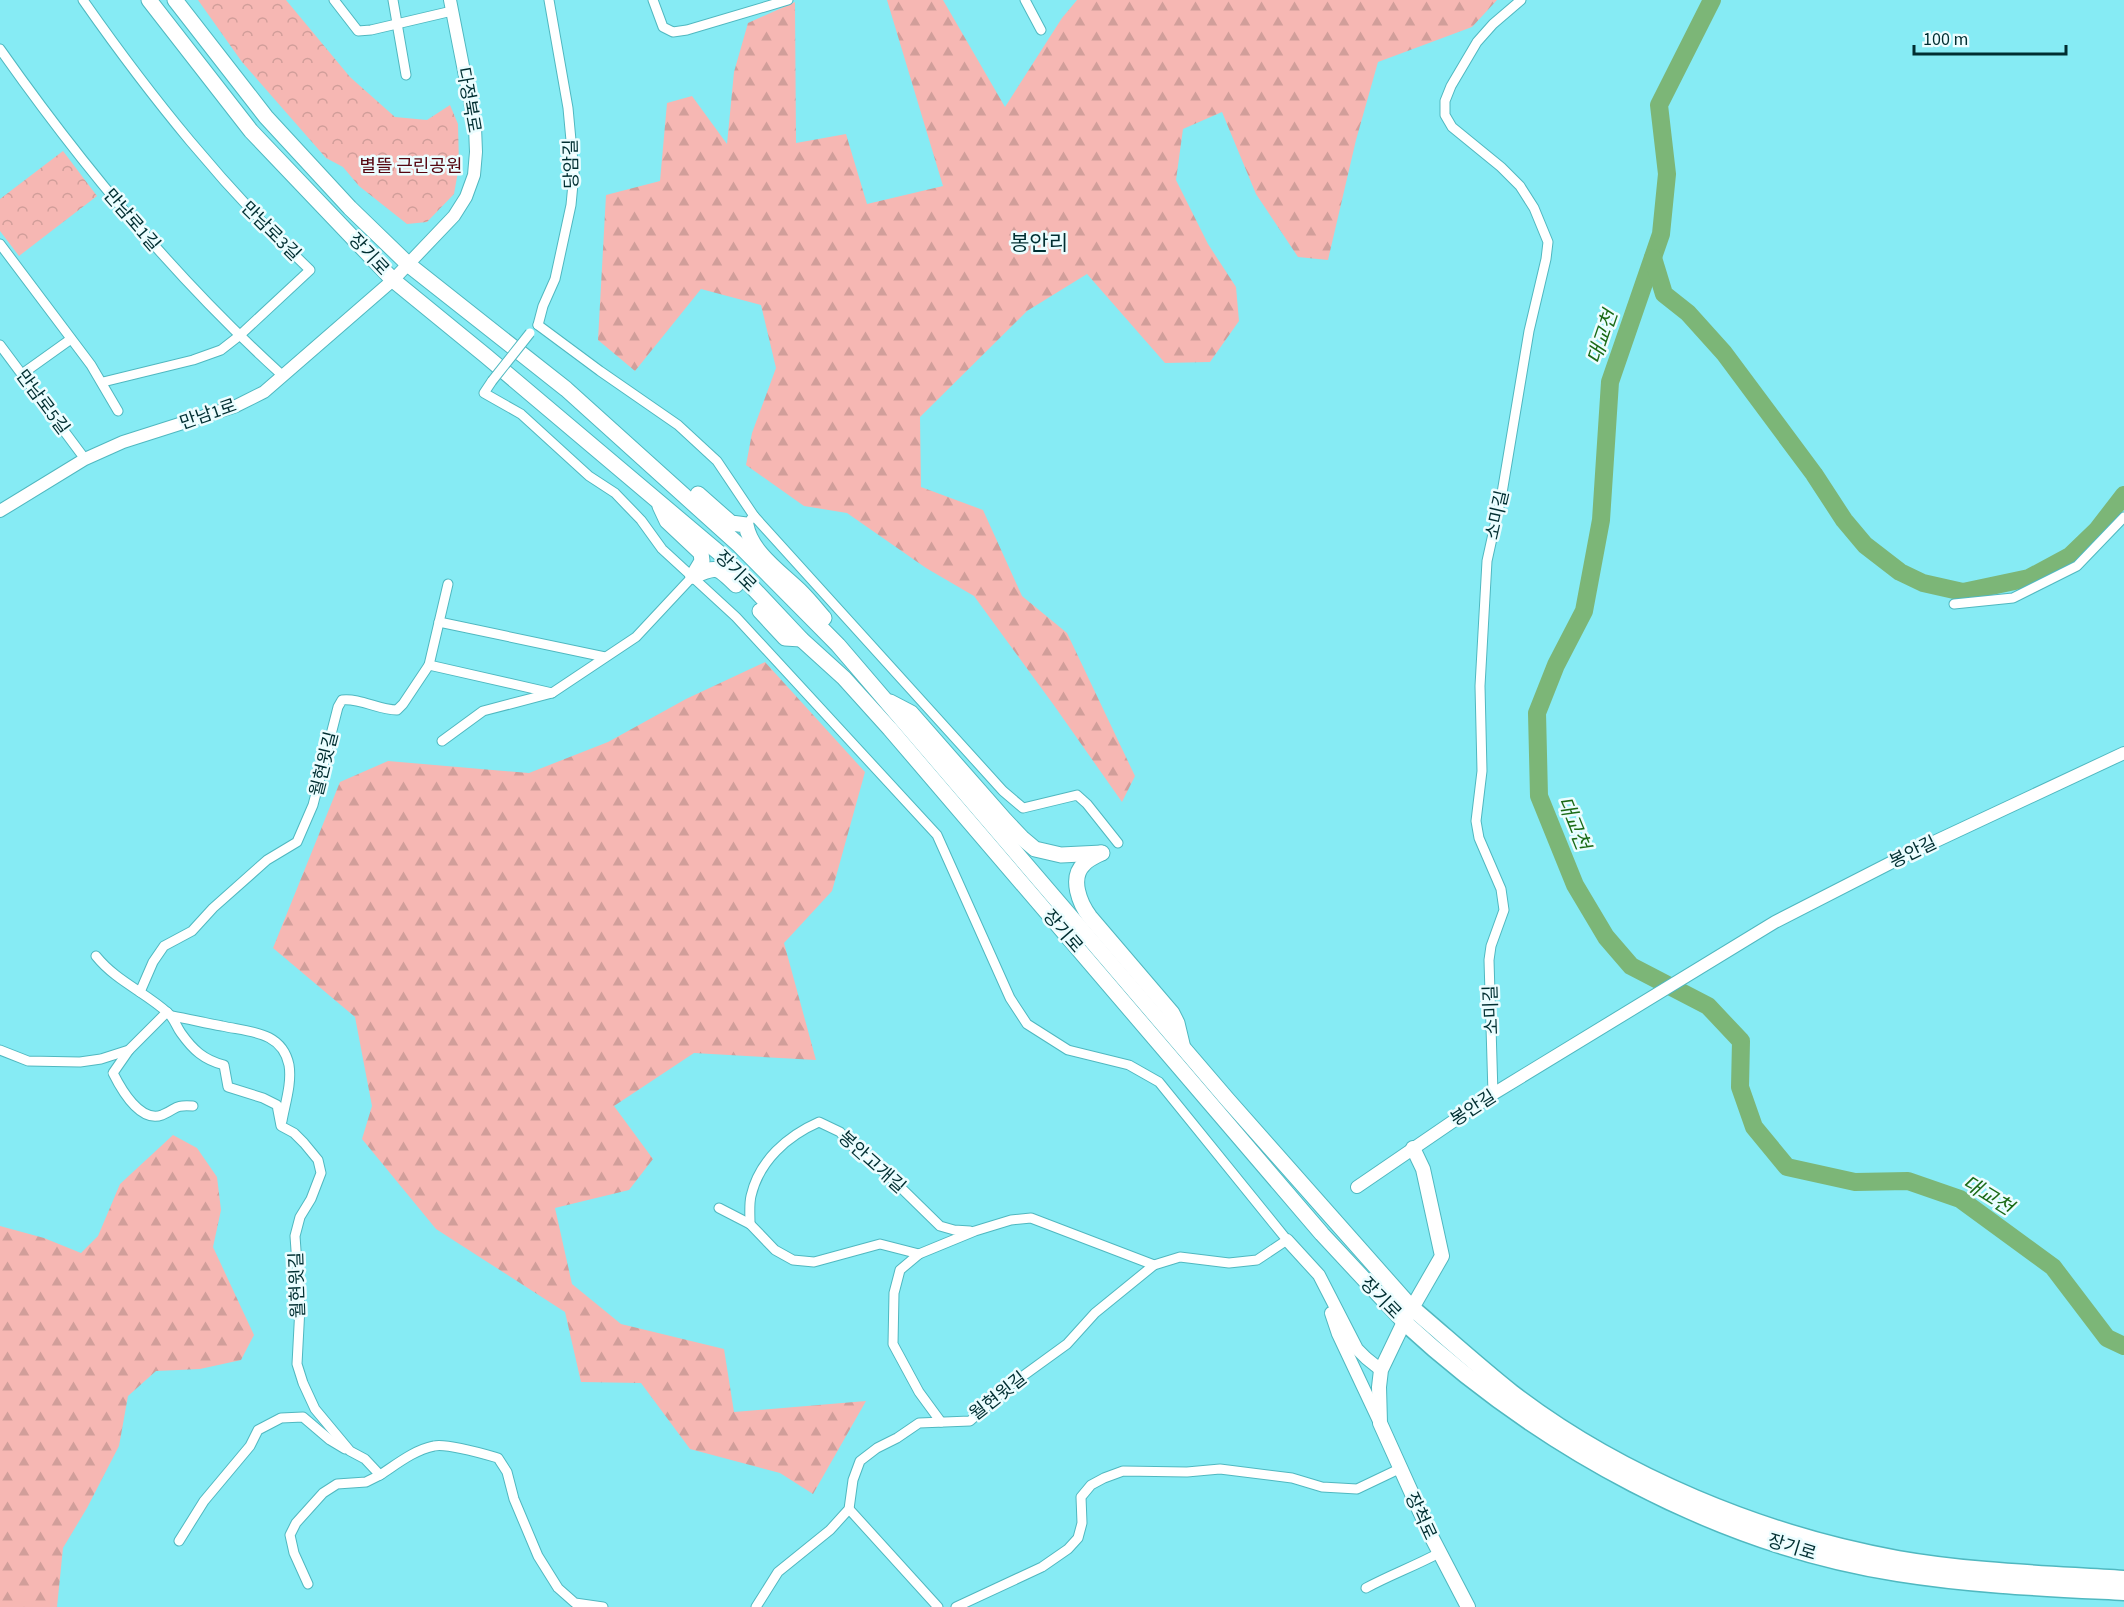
<svg xmlns="http://www.w3.org/2000/svg" width="2124" height="1607" viewBox="0 0 2124 1607" font-family="'Source Sans 3','Noto Sans KR',sans-serif">
  <defs>
    <pattern id="forest-firs" width="22" height="20" patternUnits="userSpaceOnUse" patternTransform="scale(1.5)"><rect width="22" height="20" fill="#f6b7b3"/><path d="M5 1l3.5 6h-7zM16 11l3.5 6h-7z" fill="#d19e9a"/></pattern>
    <pattern id="park-crowns" width="20" height="18" patternUnits="userSpaceOnUse" patternTransform="scale(1.5)"><rect width="20" height="18" fill="#f6b7b3"/><path d="M2 6a3 3 0 1 1 6 0M12 15a3 3 0 1 1 6 0" fill="none" stroke="#d19e9a"/></pattern>
  </defs>
  <rect width="100%" height="100%" fill="#86ebf4"/>
  <g fill="url(#forest-firs)">
    <polygon points="887,0 943,0 1005,107 1062,18 1077,0 1497,0 1472,27 1378,62 1356,140 1328,260 1298,257 1256,194 1222,112 1183,129 1176,180 1208,244 1236,287 1239,321 1210,362 1165,363 1087,274 1027,311 920,417 921,487 983,510 1022,596 1067,633 1135,776 1122,802 1053,704 974,596 926,568 847,513 804,506 746,465 752,433 776,368 761,305 701,289 635,371 598,340 606,195 660,181 667,103 692,96 727,144 734,72 748,23 795,2 796,143 846,134 867,204 943,186"/>
    <polygon points="765,662 865,772 832,891 784,943 816,1060 694,1053 614,1106 653,1159 629,1190 555,1208 572,1284 621,1324 724,1349 734,1412 866,1401 813,1494 780,1473 690,1449 641,1383 581,1382 565,1312 436,1229 362,1139 372,1106 355,1017 273,948 340,782 388,761 529,773 608,742 686,699"/>
    <polygon points="173,1135 197,1148 217,1177 221,1210 213,1247 254,1335 241,1360 200,1369 156,1371 128,1396 119,1446 87,1508 63,1548 57,1607 0,1607 0,1226 44,1238 81,1253 98,1236 120,1184"/>
  </g>
  <g fill="url(#park-crowns)">
    <polygon points="198,0 286,0 350,77 395,117 427,120 450,105 458,124 459,166 454,194 427,222 407,224 359,186 343,167 326,158 242,62"/>
    <polygon points="63,151 97,196 19,256 0,231 0,199"/>
  </g>
  <g fill="none" stroke-linecap="round" stroke-linejoin="round">
    <g stroke="#7cb677" stroke-width="18">
      <polyline points="1712,0 1659,105 1667,174 1661,234 1610,382 1601,520 1584,611 1556,665 1537,713 1539,796 1575,885 1606,937 1631,966 1708,1006 1741,1041 1740,1087 1754,1127 1787,1167 1855,1182 1908,1181 1960,1199 2053,1267 2107,1338 2124,1346"/>
      <polyline points="1653,258 1664,294 1688,313 1724,353 1814,474 1844,520 1865,545 1900,572 1923,583 1963,592 2029,578 2070,556 2097,530 2124,495"/>
    </g>
    <g stroke="#50b8c0" stroke-width="11">
      <g id="minor">
        <path d="M83,0C153,100 223,186 310,270L239,336L221,350L193,360L103,382"/>
        <polyline points="334,0 358,31 371,30 452,11"/>
        <polyline points="393,0 406,75"/>
        <polyline points="653,0 663,27 673,32 687,30 788,0"/>
        <polyline points="1025,0 1041,30"/>
        <path d="M0,49C83,167 175,278 282,375"/>
        <polyline points="0,244 91,365 118,411"/>
        <polyline points="538,325 543,306 555,279 571,205 574,173 568,108 549,0"/>
        <polyline points="538,325 600,371 678,425 717,461 754,516 751,519"/>
        <polyline points="0,345 85,459"/>
        <polyline points="22,374 71,339"/>
        <polyline points="492,381 484,393 521,414 589,476 615,493 641,520 662,549 736,617 937,835 1010,998 1027,1024 1068,1050 1129,1065 1159,1082 1287,1240 1257,1260 1229,1263 1180,1257 1154,1265 1095,1313 1067,1344 1009,1386 970,1421 919,1423 897,1438 877,1448 860,1461 853,1480 849,1509 830,1530 778,1572 756,1607"/>
        <polyline points="754,516 1003,791 1023,808 1077,795 1087,804 1118,843"/>
        <polyline points="1954,604 2013,598 2077,566 2124,517"/>
        <polyline points="439,622 605,657"/>
        <polyline points="429,665 448,584"/>
        <polyline points="442,741 483,711 552,693 636,637 693,576"/>
        <path d="M96,956C116,981 145,992 168,1013C174,1018 176,1026 181,1033C193,1050 204,1060 224,1065L228,1087L263,1098L277,1105L281,1126L294,1133L304,1143L318,1160L321,1173L311,1199L300,1217L295,1236L300,1307L297,1364L303,1383L315,1409L350,1451L365,1459L380,1475C397,1464 414,1450 434,1446C447,1443 484,1454 498,1458L507,1472L514,1499L538,1556L558,1588L575,1603L603,1607"/>
        <path d="M140,992L153,962L164,946L192,931L213,908L267,860L297,842L313,805L338,707L342,700C361,698 378,710 397,710L403,704L429,665L552,693"/>
        <path d="M172,1016C189,1019 205,1023 222,1026C249,1032 282,1031 289,1065C292,1083 285,1104 282,1121"/>
        <polyline points="0,1050 28,1061 80,1062 101,1059 129,1050 167,1012"/>
        <path d="M129,1050L113,1073C121,1089 140,1123 162,1115C179,1108 172,1105 193,1106"/>
        <polyline points="1493,1094 1489,960 1491,946 1504,910 1501,889 1479,838 1476,821 1482,771 1480,686 1487,561 1502,493 1529,331 1546,259 1548,242 1534,208 1520,186 1501,167 1452,127 1445,115 1445,101 1451,86 1477,42 1493,24 1521,0"/>
        <polyline points="719,1208 750,1224 775,1250 793,1260 814,1262 880,1244 919,1254 975,1231 1011,1220 1031,1218 1154,1265"/>
        <path d="M750,1224C750,1215 749,1204 751,1196C759,1161 787,1136 819,1122L840,1132L851,1145L891,1178L940,1226L954,1230L970,1231"/>
        <polyline points="919,1254 900,1270 894,1293 893,1344 919,1392 941,1422"/>
        <polyline points="849,1509 938,1607"/>
        <polyline points="179,1541 204,1501 250,1446 258,1430 281,1418 303,1417 330,1440 345,1449"/>
        <polyline points="308,1584 294,1553 290,1535 296,1523 323,1493 337,1484 366,1482 380,1475"/>
        <path d="M1366,1588C1390,1575 1415,1566 1439,1553"/>
        <polyline points="956,1607 1042,1567 1068,1549 1078,1538 1082,1523 1081,1497 1091,1485 1104,1478 1123,1471 1187,1472 1220,1469 1292,1478 1322,1487 1357,1489 1399,1469"/>
      </g>
    </g>
    <g stroke="#50b8c0" stroke-width="14">
      <g id="tertiary">
        <polyline points="0,511 85,459 123,442 236,406 264,392 393,280 454,216 466,197 474,175 476,152 475,127 450,0"/>
        <polyline points="1357,1187 1493,1094 1775,922 1904,856 2124,753"/>
        <polyline points="1287,1240 1319,1275 1357,1349 1366,1358 1381,1370"/>
        <polyline points="1331,1313 1338,1334 1379,1421"/>
      </g>
    </g>
    <g stroke="#50b8c0" stroke-width="16">
      <polyline id="secondary" points="1413,1148 1423,1169 1442,1256 1404,1322 1381,1370 1379,1387 1380,1423 1431,1536 1468,1607"/>
    </g>
    <g stroke="#50b8c0" stroke-width="17">
      <g id="primary">
        <polyline points="149,0 251,131 393,280 486,356 724,557 801,639 844,678 890,729 1322,1234 1404,1322"/>
        <polyline points="175,0 266,117 350,208 409,265 566,389 739,545 838,645 1227,1099 1412,1308"/>
        <path d="M698,494L731,523L746,525C751,553 783,574 802,593C810,601 817,610 824,618"/>
        <polyline points="660,506 667,521 701,553 702,561 693,576"/>
        <path d="M693,576C717,566 717,566 736,585"/>
        <polyline points="760,611 785,638 801,639"/>
        <polyline points="890,702 911,713 1005,820 1022,838 1035,849 1061,855 1102,853"/>
        <path d="M1101,853C1096,856 1088,859 1084,864C1069,878 1080,904 1090,917L1172,1013L1177,1023L1182,1044"/>
      </g>
    </g>
    <g stroke="#50b8c0" stroke-width="19">
      <g id="trunk">
        <path d="M1412,1308C1445,1336 1478,1366 1512,1393C1620,1476 1764,1535 1898,1559C1972,1572 2049,1574 2124,1579"/>
        <path d="M1404,1322C1538,1446 1716,1545 1898,1573C1973,1585 2048,1588 2124,1592"/>
      </g>
    </g>
    <use href="#minor" stroke="#fff" stroke-width="9"/>
    <use href="#tertiary" stroke="#fff" stroke-width="12"/>
    <use href="#secondary" stroke="#fff" stroke-width="14"/>
    <use href="#primary" stroke="#fff" stroke-width="15"/>
    <use href="#trunk" stroke="#fff" stroke-width="16"/>
    <g stroke="#50b8c0" stroke-width="11" stroke-linecap="butt">
      <polyline id="minor-bridge" points="492,381 530,333"/>
    </g>
    <use href="#minor-bridge" stroke="#fff" stroke-width="9"/>
  </g>
  <g text-anchor="middle" stroke-width="5" stroke-linejoin="round" paint-order="stroke">
    <g font-size="18" fill="#002e31" stroke="#ebfdff">
      <text transform="translate(469 100) rotate(80)" y="6">다정북로</text>
      <text transform="translate(571 164) rotate(-91)" y="6">당암길</text>
      <text transform="translate(132 220) rotate(49)" y="6">만남로1길</text>
      <text transform="translate(271 231) rotate(45)" y="6">만남로3길</text>
      <text transform="translate(369 254) rotate(47)" y="6">장기로</text>
      <text transform="translate(43 402) rotate(53)" y="6">만남로5길</text>
      <text transform="translate(208 414) rotate(-19)" y="6">만남1로</text>
      <text transform="translate(1497 515) rotate(-77)" y="6">소미길</text>
      <text transform="translate(736 571) rotate(45)" y="6">장기로</text>
      <text transform="translate(324 764) rotate(-76)" y="6">월현윗길</text>
      <text transform="translate(1913 852) rotate(-26)" y="6">봉안길</text>
      <text transform="translate(1063 931) rotate(49)" y="6">장기로</text>
      <text transform="translate(1491 1010) rotate(-92)" y="6">소미길</text>
      <text transform="translate(1473 1108) rotate(-33)" y="6">봉안길</text>
      <text transform="translate(872 1162) rotate(42)" y="6">봉안고개길</text>
      <text transform="translate(297 1285) rotate(-92)" y="6">월현윗길</text>
      <text transform="translate(1381 1298) rotate(46)" y="6">장기로</text>
      <text transform="translate(998 1396) rotate(-38)" y="6">월현윗길</text>
      <text transform="translate(1421 1516) rotate(65)" y="6">장척로</text>
      <text transform="translate(1792 1547) rotate(17)" y="6">장기로</text>
    </g>
    <g font-size="18" fill="#56050f" stroke="#ebfdff">
      <text x="411" y="172">별뜰 근린공원</text>
    </g>
    <g font-size="20" font-style="italic" fill="#1a6a16" stroke="#ebfdff">
      <text transform="translate(1602 337) rotate(-71)" y="7">대교천</text>
      <text transform="translate(1574 823) rotate(68)" y="7">대교천</text>
      <text transform="translate(1988 1195) rotate(32)" y="7">대교천</text>
    </g>
    <g font-size="21" fill="#002e31" stroke="#ebfdff">
      <text x="1039" y="250">봉안리</text>
    </g>
  </g>
  <path d="M1914 45v9h152v-9" fill="none" stroke="#002e31" stroke-width="3"/>
  <text x="1923" y="45" font-size="18" fill="#002e31" stroke="#ebfdff" stroke-width="4.5" paint-order="stroke">100 m</text>
</svg>
